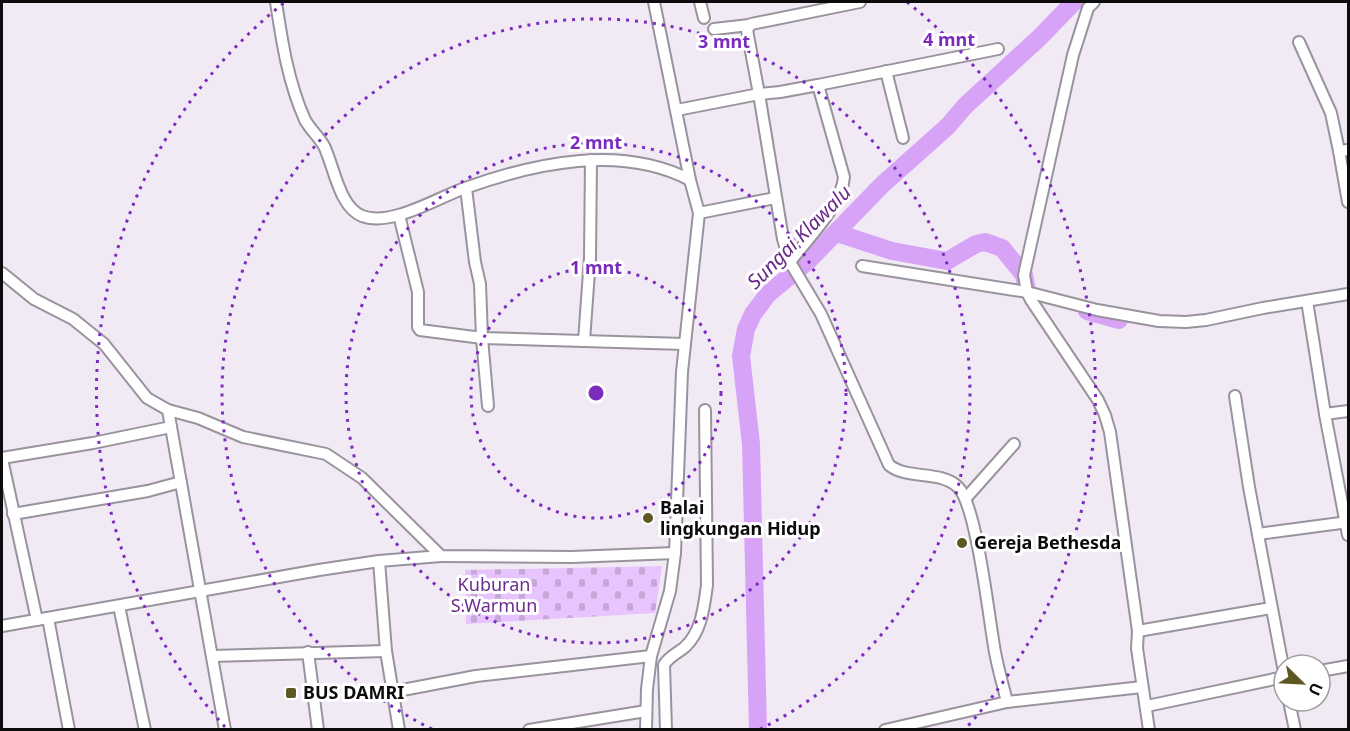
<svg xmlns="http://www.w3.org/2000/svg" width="1350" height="731" viewBox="0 0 1350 731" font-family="'Noto Sans',sans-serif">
  <defs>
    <pattern id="cemetery-stones" width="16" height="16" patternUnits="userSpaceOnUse" patternTransform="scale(1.5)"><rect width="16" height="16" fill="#e7c4fe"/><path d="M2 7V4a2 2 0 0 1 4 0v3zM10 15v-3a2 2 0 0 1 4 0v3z" fill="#c5a7d8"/></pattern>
  </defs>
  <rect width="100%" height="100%" fill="#f1eaf5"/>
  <polygon fill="url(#cemetery-stones)" points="662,566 655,613 466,624 465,570"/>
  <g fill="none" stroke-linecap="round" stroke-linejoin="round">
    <g stroke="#d7a3f7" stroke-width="18">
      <polyline points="837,233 892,251 947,261 976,244 985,242 1002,248 1024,275 1027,291"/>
      <polyline points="1087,311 1119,320"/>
      <polyline points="758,730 751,444 741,356 746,329 753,314 768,294 809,260 883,184 948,126 965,106 1039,38 1074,2"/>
    </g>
    <g stroke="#99939d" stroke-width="14">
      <g id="minor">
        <path d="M276,2C282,42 288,82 305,120C310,129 319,137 324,146C334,166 339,207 362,216C391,227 437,198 465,188C535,163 621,144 690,180L699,213L682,372L675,553L670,591L651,656L647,689L646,730"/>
        <polyline points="654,2 690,180"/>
        <polyline points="700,2 704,18"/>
        <polyline points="1094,2 1088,8 1073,55 1024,275 1027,292 1031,300 1098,400 1105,415 1110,432 1138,631 1137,648 1149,730"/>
        <polyline points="714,29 749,25"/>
        <polyline points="1299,42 1331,113 1339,151 1348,150"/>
        <polyline points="886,71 903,138"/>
        <polyline points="818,85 998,49"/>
        <polyline points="677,110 759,94 747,30 751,24 860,2"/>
        <polyline points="1339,151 1348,202"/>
        <polyline points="466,188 475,262 480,284 482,338 488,406"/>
        <polyline points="699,213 775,198"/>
        <polyline points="399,215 418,292 418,327 420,330 482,338 684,344"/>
        <path d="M790,262C807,239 842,205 844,177L818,85L780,92L759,94L783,239L790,262L821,314L889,465C907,480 941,470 958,487C977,506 989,620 995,652C998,669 1003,685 1007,702"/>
        <polyline points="862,266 1027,292 1097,310 1159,321 1186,322 1206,320 1263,308 1348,294"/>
        <polyline points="2,273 34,299 73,319 104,344 147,398 168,410 198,418 243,437 326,454 362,478 441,556 572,557 675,553"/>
        <polyline points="1307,301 1325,414 1348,535"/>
        <polyline points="584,341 590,258 591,160"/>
        <polyline points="1235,396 1249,487 1284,672"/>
        <polyline points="168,410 225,730"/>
        <polyline points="1325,414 1348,411"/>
        <polyline points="2,458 93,443 171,427"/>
        <polyline points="2,459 37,620"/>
        <polyline points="966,498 1014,444"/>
        <polyline points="13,514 148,491 181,482"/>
        <polyline points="1258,534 1348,522"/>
        <polyline points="379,561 386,651 399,730"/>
        <polyline points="119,606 145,730"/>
        <polyline points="48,618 69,730"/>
        <polyline points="2,626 319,570 379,561 441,556"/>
        <polyline points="1138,631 1271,608"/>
        <polyline points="308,652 318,730"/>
        <polyline points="212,656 386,651"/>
        <polyline points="1320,671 1348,666"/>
        <polyline points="392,692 476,676 651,656"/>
        <polyline points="1289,701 1295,730"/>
        <polyline points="1147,706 1284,677"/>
        <polyline points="529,730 646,711"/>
        <path d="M666,730L664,665C669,656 678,653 685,647C702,631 704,606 707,585L705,410"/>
        <polyline points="885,730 1007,702 1142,687"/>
      </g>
    </g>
    <use href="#minor" stroke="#fff" stroke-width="10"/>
  </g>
  <g fill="none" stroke="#7b2cbf" stroke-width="3" stroke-dasharray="3 6">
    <circle cx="596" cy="393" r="125"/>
    <circle cx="596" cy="393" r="250"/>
    <path d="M432 729A374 374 0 1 1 760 729"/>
    <path d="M225 727A499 499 0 0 1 285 2M907 2A499 499 0 0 1 967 727"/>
  </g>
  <g fill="#5e5723" stroke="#fff" stroke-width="2">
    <circle cx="648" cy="518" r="6"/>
    <circle cx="962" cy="543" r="6"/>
    <rect x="285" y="687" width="12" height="12" rx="3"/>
  </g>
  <g text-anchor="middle" stroke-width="6" stroke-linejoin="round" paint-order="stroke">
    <g font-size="18" font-weight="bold" fill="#0d0b0e" stroke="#fff" text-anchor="start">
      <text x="660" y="514">Balai<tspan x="660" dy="21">lingkungan Hidup</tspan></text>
      <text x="974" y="549">Gereja Bethesda</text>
      <text x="303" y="699">BUS DAMRI</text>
    </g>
    <g font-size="18" fill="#6c2d8d" stroke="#fff">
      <text x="494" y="591">Kuburan<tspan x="494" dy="21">S.Warmun</tspan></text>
    </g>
    <g font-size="20" font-style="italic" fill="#682888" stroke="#fff">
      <text transform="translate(799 237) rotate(-45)" y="7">Sungai Klawalu</text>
    </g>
  </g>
  <circle cx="596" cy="393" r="9" fill="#7b2cbf" stroke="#fff" stroke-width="3"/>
  <g font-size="18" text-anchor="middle" font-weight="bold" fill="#7b2cbf" stroke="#fff" stroke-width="6" stroke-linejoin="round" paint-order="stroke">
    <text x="949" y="46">4 mnt</text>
    <text x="724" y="48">3 mnt</text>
    <text x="596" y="149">2 mnt</text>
    <text x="596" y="274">1 mnt</text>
  </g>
  <rect width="1350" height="731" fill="none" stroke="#0d0b0e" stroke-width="6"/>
  <g transform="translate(1302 683) rotate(114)"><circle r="28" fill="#ffffff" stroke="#9e9d9f" stroke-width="1.5"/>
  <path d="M0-4.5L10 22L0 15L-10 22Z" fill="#5e5723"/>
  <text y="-9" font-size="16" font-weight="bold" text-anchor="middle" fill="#0d0b0e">U</text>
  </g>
</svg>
